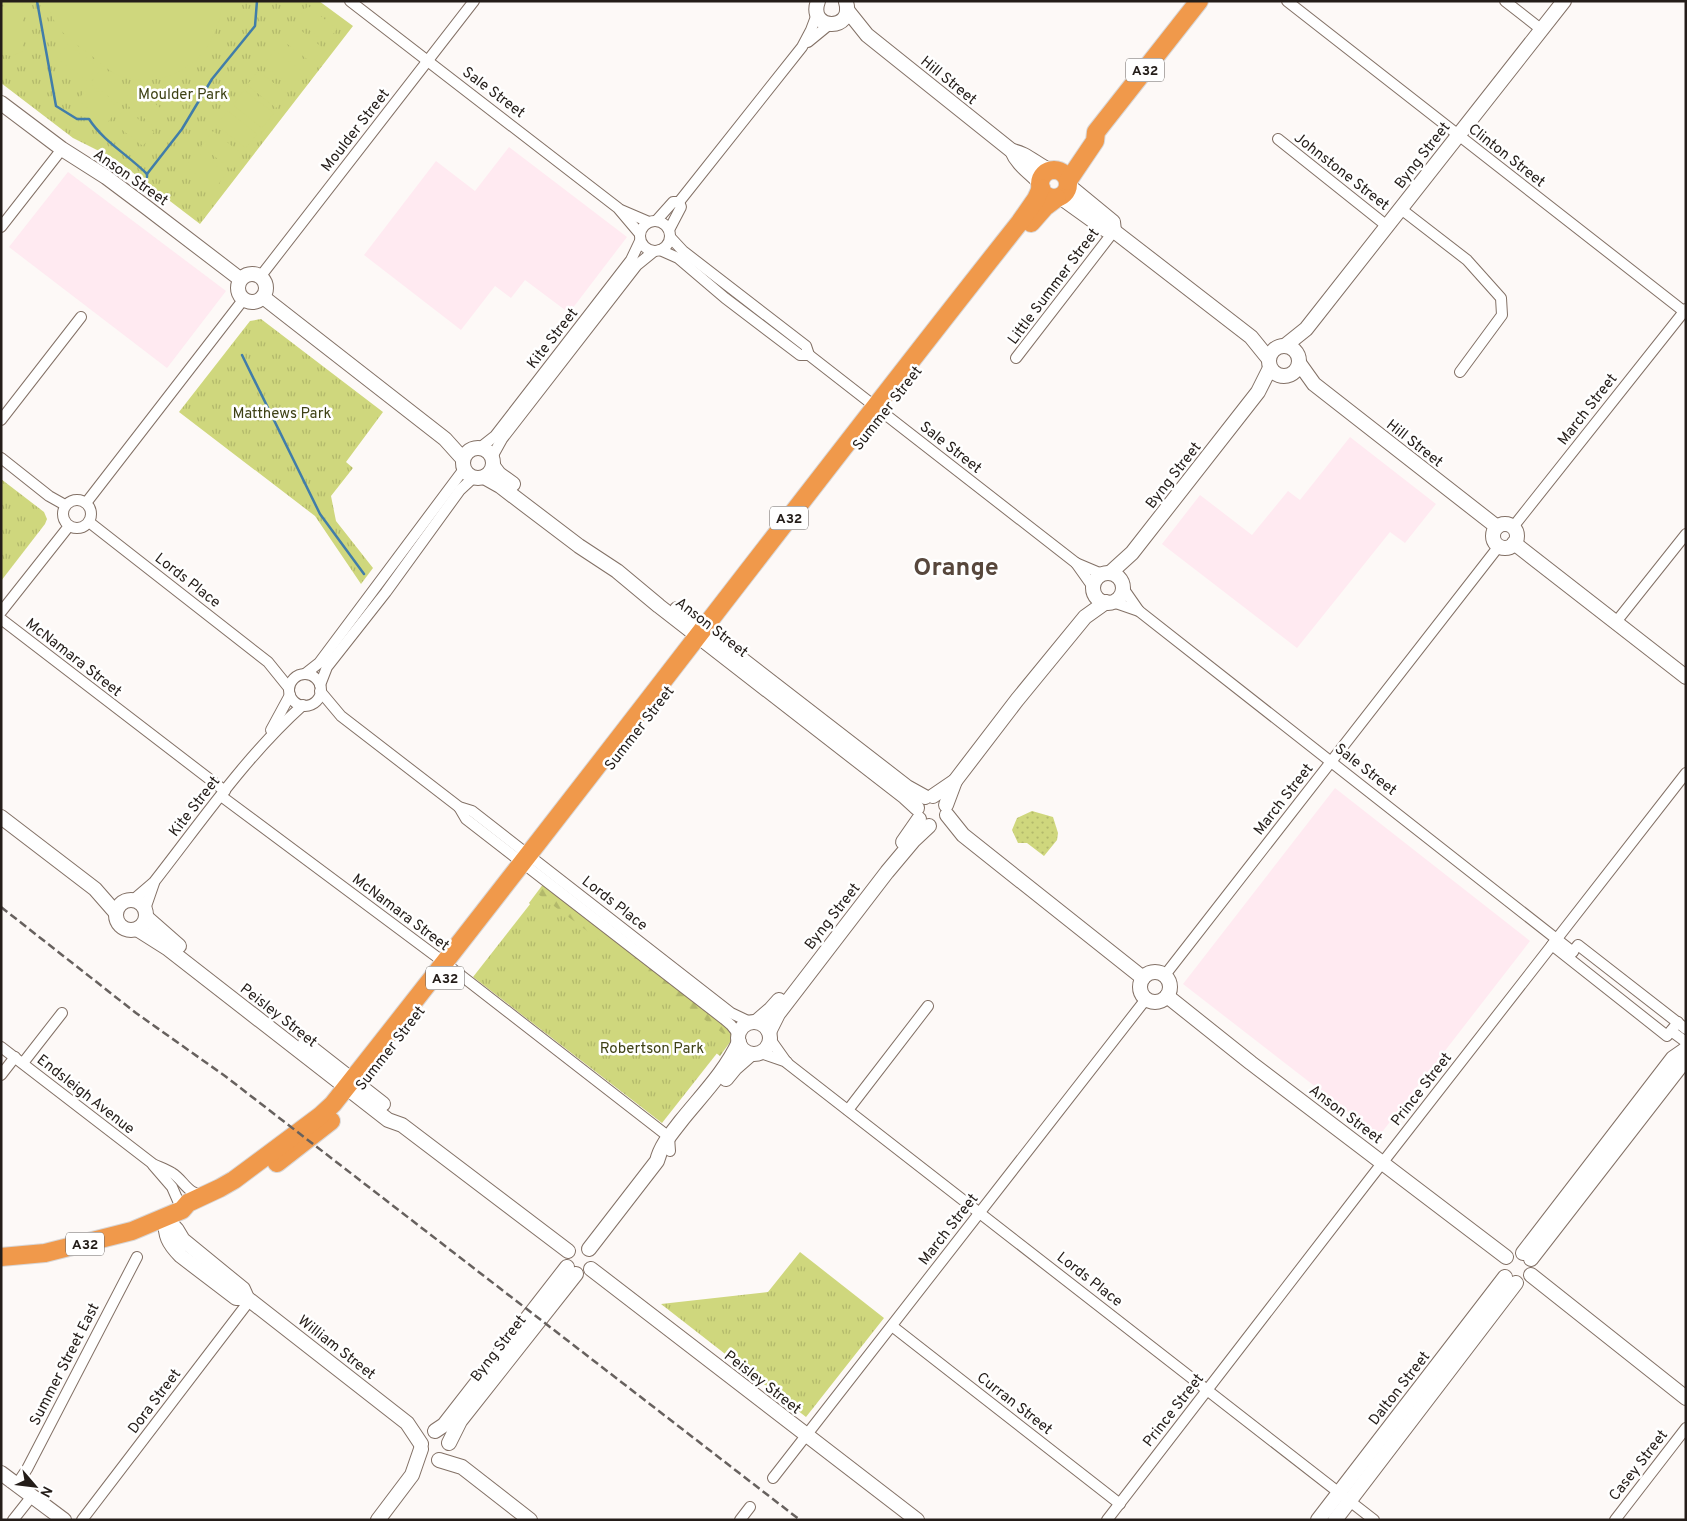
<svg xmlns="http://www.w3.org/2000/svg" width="1687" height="1521" viewBox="0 0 1687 1521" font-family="Overpass,sans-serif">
  <defs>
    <pattern id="grass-dots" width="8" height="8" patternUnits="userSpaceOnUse" patternTransform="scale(1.25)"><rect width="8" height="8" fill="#cfd77d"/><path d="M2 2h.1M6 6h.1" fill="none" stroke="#b2b86b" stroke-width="1.8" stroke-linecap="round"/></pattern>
    <pattern id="forest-firs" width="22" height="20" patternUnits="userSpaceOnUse" patternTransform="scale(1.25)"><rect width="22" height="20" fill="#cfd77d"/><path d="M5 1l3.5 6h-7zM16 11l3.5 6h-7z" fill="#b2b86b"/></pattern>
    <pattern id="park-tufts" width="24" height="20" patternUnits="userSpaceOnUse" patternTransform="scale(1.25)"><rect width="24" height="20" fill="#cfd77d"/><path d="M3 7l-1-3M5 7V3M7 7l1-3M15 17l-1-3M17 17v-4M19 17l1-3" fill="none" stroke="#b2b86b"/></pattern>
  </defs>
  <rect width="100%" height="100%" fill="#fdf9f7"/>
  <g fill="#ffeaf1">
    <polygon points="509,147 627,237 569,313 525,280 511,298 495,286 461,330 364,255 436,161 475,191"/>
    <polygon points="68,172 226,291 167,368 9,247"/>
    <polygon points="1350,437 1436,504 1405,543 1390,532 1297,648 1162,544 1200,495 1252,535 1288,491 1300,500"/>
    <polygon points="1335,788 1530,941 1379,1136 1183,984"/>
  </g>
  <polygon fill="url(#grass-dots)" points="1032,811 1053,817 1058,833 1057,840 1044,856 1027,843 1018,843 1012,830 1017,818"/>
  <polygon fill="url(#forest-firs)" points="544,883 732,1030 733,1038 720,1056 621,980 529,903"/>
  <g fill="url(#park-tufts)">
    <polygon points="1,1 319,1 353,26 200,224 115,159 73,138 1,83"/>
    <polygon points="261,319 383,412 346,462 353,468 331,496 336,521 373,568 361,584 315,516 179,412 250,321"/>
    <polygon points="1,479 44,512 47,519 45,524 1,581"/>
    <polygon points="538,894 729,1038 662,1123 473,977"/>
    <polygon points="800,1252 884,1318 806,1417 661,1304 768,1292"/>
  </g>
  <g fill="#cfd77d">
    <polygon points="6,1 22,1 23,5 23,51 11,56 1,54 1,5 3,7"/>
    <path d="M46,1H221C223,16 216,32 209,44C190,75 145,91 112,72C104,67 96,59 88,53C66,37 54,28 46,1Z"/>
    <polygon points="308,6 337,29 326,43 296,20"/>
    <polygon points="294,25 323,48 312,63 282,40"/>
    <polygon points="68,44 98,67 86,81 57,58"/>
    <polygon points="275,50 304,73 293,88 263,65"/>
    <polygon points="102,68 131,91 120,105 90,83"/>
    <polygon points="258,71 288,94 276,108 247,85"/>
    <polygon points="89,85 119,108 107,123 78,100"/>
    <polygon points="244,90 274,113 262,128 233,105"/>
    <polygon points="139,91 168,114 157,128 127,105"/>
    <polygon points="125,108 154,132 143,146 113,123"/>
    <polygon points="228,111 257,134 246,148 216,125"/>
    <polygon points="213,131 242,154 231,169 201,146"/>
    <polygon points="197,151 226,174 215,189 186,166"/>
  </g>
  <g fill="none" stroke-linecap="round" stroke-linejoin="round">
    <g stroke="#417da9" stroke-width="2.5">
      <path d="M37,1L56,106L77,119H89C103,141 128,155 147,174"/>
      <polyline points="147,177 147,174 182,129 212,79 255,26 257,1"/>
      <polyline points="242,355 320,514 364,574"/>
    </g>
    <g stroke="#837166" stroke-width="12">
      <g id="street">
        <polyline points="350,1 618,208 640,234"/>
        <polyline points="1287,1 1686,313"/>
        <polyline points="1505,1 1542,30"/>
        <polyline points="808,42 830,24"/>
        <polyline points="1278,139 1387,226"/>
        <polyline points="1401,209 1467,260 1501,298 1502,315 1460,372"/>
        <polyline points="621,210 649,222"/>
        <circle cx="655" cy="236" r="15"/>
        <polyline points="656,221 673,202 679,202 802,47 811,30 817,14"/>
        <polyline points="1,227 62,149"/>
        <polyline points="669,230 681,207 679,202"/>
        <polyline points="670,237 683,251 806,346 809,355"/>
        <polyline points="660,250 678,258 725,298 800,355 809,355 1076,563 1102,574"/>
        <polyline points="260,277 474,1"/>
        <polyline points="1016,358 1114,231"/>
        <polyline points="1,420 81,317"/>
        <polyline points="481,447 495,436 631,260 640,241"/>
        <polyline points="492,457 502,439 637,265 653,252"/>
        <polyline points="1,458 49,496 65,505"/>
        <circle cx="77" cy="514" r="14"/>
        <polyline points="86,503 243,300"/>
        <polyline points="89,522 268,662 289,688"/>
        <polyline points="1513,527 1686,309"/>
        <polyline points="1076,563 1093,587"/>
        <polyline points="1123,588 1139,611"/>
        <polyline points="1113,602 1139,611 1573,952"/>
        <polyline points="1,612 69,526"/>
        <polyline points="1,619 225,791"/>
        <polyline points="1616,622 1686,534"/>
        <polyline points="305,674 319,663 464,469"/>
        <circle cx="305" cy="690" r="16"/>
        <polyline points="320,685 327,667 386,592 460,490 474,477"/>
        <polyline points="320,691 341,716 459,807 472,811 731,1013 752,1023"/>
        <polyline points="271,730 290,695"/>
        <polyline points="221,796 445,963 660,1130 669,1137 670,1151"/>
        <polyline points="459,807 466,819 724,1019 731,1025 739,1035"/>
        <path d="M133,900L154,882C201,822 246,756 303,705"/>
        <polyline points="145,909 154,883"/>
        <polyline points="1552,945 1667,1036 1678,1022"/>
        <polyline points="1570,955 1578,945 1686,1029"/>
        <polyline points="1165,975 1499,546"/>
        <polyline points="1671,1031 1686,1042"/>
        <polyline points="770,1039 787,1063 1374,1520"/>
        <path d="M1,1047L153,1164C159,1167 166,1169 172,1173C184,1180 187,1195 205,1195"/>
        <polyline points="761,1053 787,1062"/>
        <polyline points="23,1063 62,1013"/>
        <polyline points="1,1075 15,1057"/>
        <polyline points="848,1110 928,1006"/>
        <polyline points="153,1165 172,1187 182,1210"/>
        <polyline points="892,1326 1120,1504"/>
        <polyline points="773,1478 1146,999"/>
        <polyline points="17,1484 27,1469 137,1257"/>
        <polyline points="13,1520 32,1496"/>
        <polyline points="82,1520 250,1300"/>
        <polyline points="740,1520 750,1507"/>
        <polyline points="1107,1520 1369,1180 1686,773"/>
        <polyline points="1615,1520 1686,1428"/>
      </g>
    </g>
    <g stroke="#837166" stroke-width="16">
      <g id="secondary">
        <path d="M818,1C807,31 855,32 846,2"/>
        <path d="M847,10L867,35L1012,151C1017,164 1031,173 1041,184"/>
        <polyline points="1,103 62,149 106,177 146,207 240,279"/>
        <path d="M1012,151C1026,153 1037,165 1051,171"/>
        <polyline points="1068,185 1113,222 1114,231"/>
        <polyline points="1060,197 1106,230 1114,231 1251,337 1268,358"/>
        <circle cx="252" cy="288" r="14"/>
        <polyline points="263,297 445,439 463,459"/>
        <polyline points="1286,345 1306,329 1564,1"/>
        <circle cx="1284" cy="361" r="15"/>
        <polyline points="1299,363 1314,384 1497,527"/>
        <circle cx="478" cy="463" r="15"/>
        <polyline points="493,466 499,474 513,484"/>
        <polyline points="484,477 500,486 579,546 617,571 659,606 905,797 917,808"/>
        <circle cx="1505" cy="536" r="12"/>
        <polyline points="1514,543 1686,677"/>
        <polyline points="1110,573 1132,553 1258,392 1270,368"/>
        <circle cx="1108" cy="588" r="15"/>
        <polyline points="677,609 907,787 925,797"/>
        <polyline points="933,796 955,781 1017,700 1085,617 1106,602"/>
        <polyline points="946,805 955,781"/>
        <polyline points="947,815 963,835 1143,978"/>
        <polyline points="1,817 95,889 116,913"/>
        <polyline points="903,842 919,819"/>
        <circle cx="131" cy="915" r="15"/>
        <polyline points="146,917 179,946"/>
        <polyline points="137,929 167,948 388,1120 402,1125 568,1251"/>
        <circle cx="1155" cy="987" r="15"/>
        <polyline points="1167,996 1251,1063 1506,1257"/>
        <polyline points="756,1022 771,1009 779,1000"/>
        <circle cx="754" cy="1038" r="16"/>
        <polyline points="769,1032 778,1014 887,872 913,841 929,826"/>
        <polyline points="305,1043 383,1104"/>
        <polyline points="726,1079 735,1068 751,1054"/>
        <polyline points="165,1217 177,1230 183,1240 243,1289 247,1298 407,1423 421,1444"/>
        <path d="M165,1217C165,1236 168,1243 181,1256L236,1298H247"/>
        <path d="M589,1249L657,1161C661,1145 671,1134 681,1121C701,1096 725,1072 739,1042"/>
        <polyline points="1523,1253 1673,1058 1686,1049"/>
        <polyline points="1531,1259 1683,1063 1685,1050"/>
        <polyline points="591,1269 917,1520"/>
        <polyline points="1531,1275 1686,1398"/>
        <polyline points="435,1431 444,1425 567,1267"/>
        <polyline points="449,1443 460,1421 576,1274"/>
        <polyline points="439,1460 462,1467 530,1520"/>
        <polyline points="1,1473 64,1520"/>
        <polyline points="378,1520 412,1475 421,1449"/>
        <polyline points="1318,1520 1505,1277"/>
        <polyline points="1335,1520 1516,1283"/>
      </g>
    </g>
    <g stroke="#d8d6d6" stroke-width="20">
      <g id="highway">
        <circle cx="1054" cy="184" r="14"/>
        <polyline points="1068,181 1095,141 1096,132 1199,1"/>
        <polyline points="1031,223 1045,207 1057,198"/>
        <polyline points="277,1163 331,1121"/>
        <path d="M1,1257L45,1253L132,1231L182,1210L188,1203L220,1188L234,1180L320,1116L333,1104C565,812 789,514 1020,222L1036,199L1041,188"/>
      </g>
    </g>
    <use href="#street" stroke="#fff" stroke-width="10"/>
    <use href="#secondary" stroke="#fff" stroke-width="14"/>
    <use href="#highway" stroke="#f0994b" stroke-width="18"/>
    <polyline stroke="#67615e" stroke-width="2.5" stroke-dasharray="8 4" stroke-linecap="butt" points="1,907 136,1013 225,1076 800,1520"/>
  </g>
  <g text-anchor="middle" stroke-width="5" stroke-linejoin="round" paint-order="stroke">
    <g fill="#fff" stroke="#66615e" stroke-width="1">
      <rect x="1126" y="58.5" width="38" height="23" rx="4"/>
      <rect x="770" y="506.5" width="38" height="23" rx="4"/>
      <rect x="426" y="966.5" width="38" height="23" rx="4"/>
      <rect x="66" y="1232.5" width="38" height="23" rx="4"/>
    </g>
    <g font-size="14" font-weight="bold" fill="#241d19">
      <text x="1145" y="75">A32</text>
      <text x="789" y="523">A32</text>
      <text x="445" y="983">A32</text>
      <text x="85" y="1249">A32</text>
    </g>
    <g font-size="15" fill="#241d19" stroke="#fff">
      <text transform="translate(949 80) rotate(39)" y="5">Hill Street</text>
      <text transform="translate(494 92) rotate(37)" y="5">Sale Street</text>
      <text transform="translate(355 130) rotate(-52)" y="5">Moulder Street</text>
      <text transform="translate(1422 155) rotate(-52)" y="5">Byng Street</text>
      <text transform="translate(1507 155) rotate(38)" y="5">Clinton Street</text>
      <text transform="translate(1342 171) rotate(38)" y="5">Johnstone Street</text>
      <text transform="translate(131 177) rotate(35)" y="5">Anson Street</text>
      <text transform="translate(1053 286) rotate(-53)" y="5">Little Summer Street</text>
      <text transform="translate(552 338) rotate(-52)" y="5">Kite Street</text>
      <text transform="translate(887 408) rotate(-52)" y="5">Summer Street</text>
      <text transform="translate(1587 409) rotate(-52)" y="5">March Street</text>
      <text transform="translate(1415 443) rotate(38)" y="5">Hill Street</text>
      <text transform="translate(951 447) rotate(38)" y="5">Sale Street</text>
      <text transform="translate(1173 475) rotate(-52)" y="5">Byng Street</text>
      <text transform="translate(188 580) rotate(38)" y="5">Lords Place</text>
      <text transform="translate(712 627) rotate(38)" y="5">Anson Street</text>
      <text transform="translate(74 657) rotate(38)" y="5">McNamara Street</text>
      <text transform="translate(639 728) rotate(-52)" y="5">Summer Street</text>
      <text transform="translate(1366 769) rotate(38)" y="5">Sale Street</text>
      <text transform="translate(1283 799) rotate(-52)" y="5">March Street</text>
      <text transform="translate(194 806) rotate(-52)" y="5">Kite Street</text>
      <text transform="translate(615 903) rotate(38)" y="5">Lords Place</text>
      <text transform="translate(401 912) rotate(37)" y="5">McNamara Street</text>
      <text transform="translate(832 916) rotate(-52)" y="5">Byng Street</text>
      <text transform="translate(279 1015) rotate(38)" y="5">Peisley Street</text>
      <text transform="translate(390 1048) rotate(-52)" y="5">Summer Street</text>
      <text transform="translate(1421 1089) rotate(-52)" y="5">Prince Street</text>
      <text transform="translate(86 1094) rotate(38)" y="5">Endsleigh Avenue</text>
      <text transform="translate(1346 1114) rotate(37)" y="5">Anson Street</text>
      <text transform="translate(948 1229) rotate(-52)" y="5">March Street</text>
      <text transform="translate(1090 1279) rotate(38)" y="5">Lords Place</text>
      <text transform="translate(337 1347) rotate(38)" y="5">William Street</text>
      <text transform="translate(498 1348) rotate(-52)" y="5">Byng Street</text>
      <text transform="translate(64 1364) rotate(-63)" y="5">Summer Street East</text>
      <text transform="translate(763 1382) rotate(38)" y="5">Peisley Street</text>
      <text transform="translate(1399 1388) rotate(-52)" y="5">Dalton Street</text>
      <text transform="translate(154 1401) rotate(-53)" y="5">Dora Street</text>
      <text transform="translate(1015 1403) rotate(38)" y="5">Curran Street</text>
      <text transform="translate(1173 1410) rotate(-52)" y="5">Prince Street</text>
      <text transform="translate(1638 1465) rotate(-52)" y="5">Casey Street</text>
    </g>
    <g font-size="15" fill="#3e4115" stroke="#fff">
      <text x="183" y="99">Moulder Park</text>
      <text x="282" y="418">Matthews Park</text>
      <text x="652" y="1053">Robertson Park</text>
    </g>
    <g font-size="25" font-weight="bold" fill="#57473c" stroke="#fff">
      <text x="956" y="575">Orange</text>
    </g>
  </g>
  <rect width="1687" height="1521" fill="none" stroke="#241d19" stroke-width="5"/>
  <g transform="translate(35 1486) rotate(118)" stroke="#ffffff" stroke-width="4" paint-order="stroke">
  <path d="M0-4L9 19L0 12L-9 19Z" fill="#241d19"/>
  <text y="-8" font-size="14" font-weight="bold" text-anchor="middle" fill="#241d19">N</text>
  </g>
</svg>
